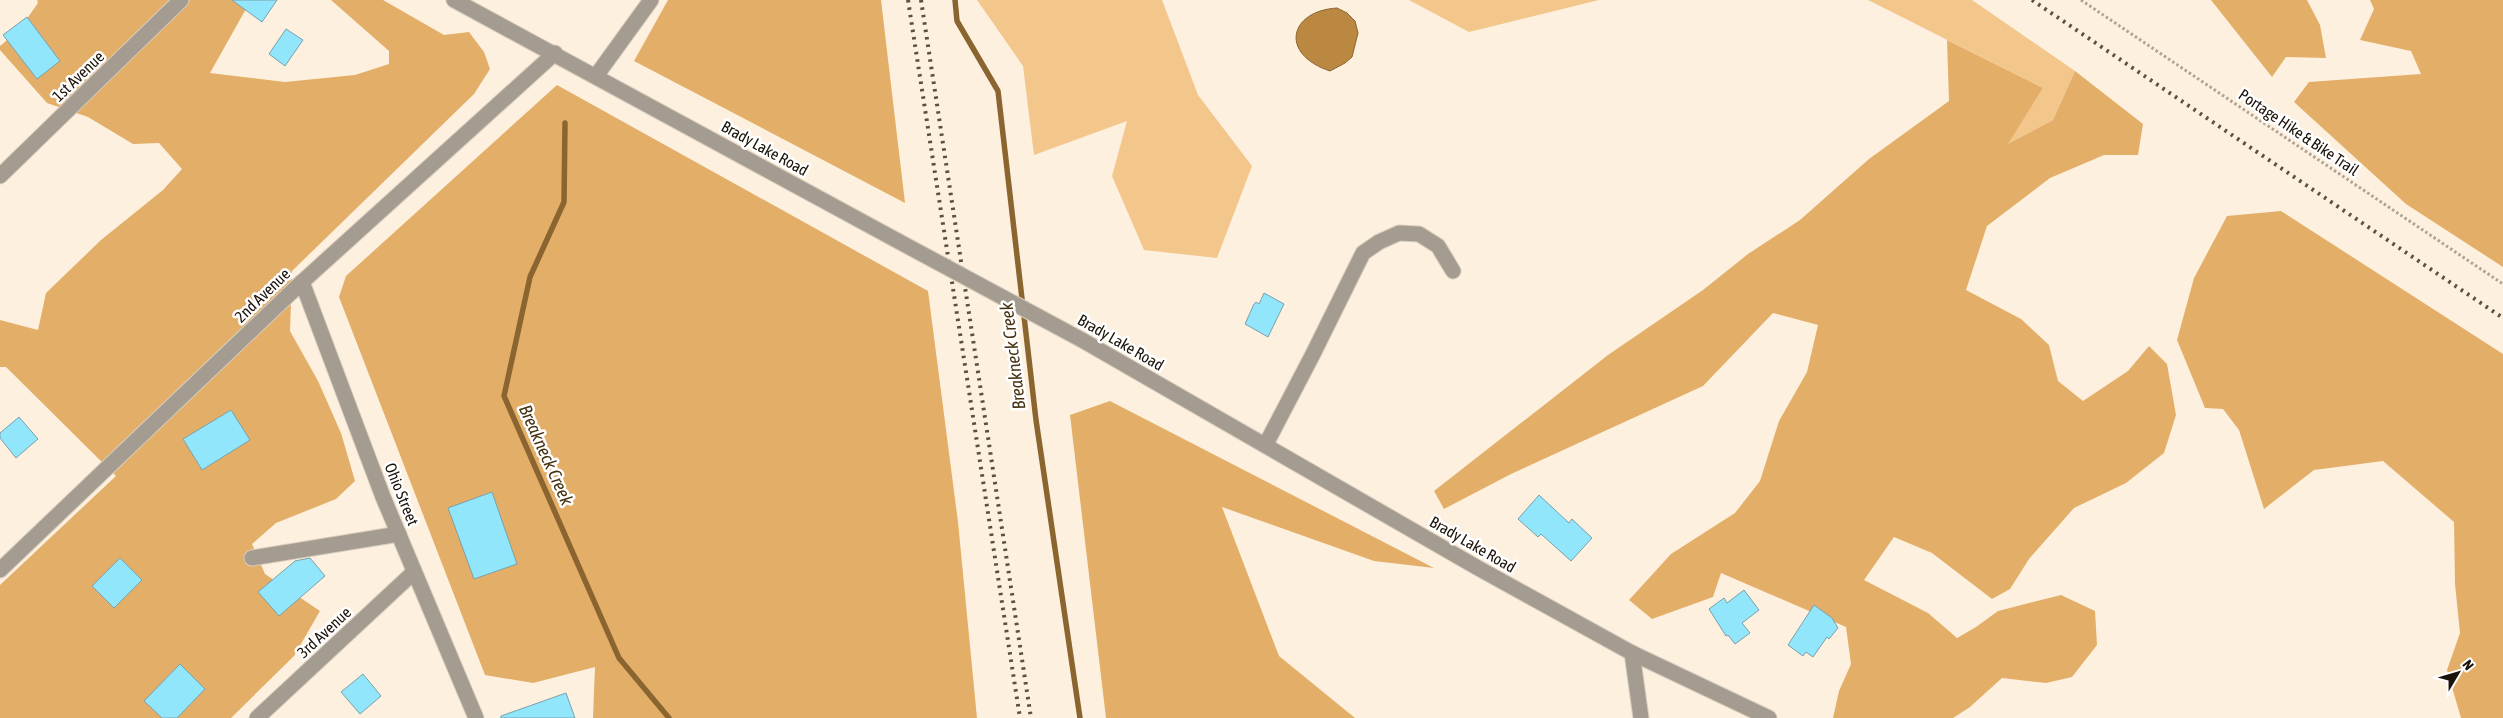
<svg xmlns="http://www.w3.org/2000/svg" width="2503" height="718" viewBox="0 0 2503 718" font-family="'Asap Condensed',sans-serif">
  <rect width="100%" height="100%" fill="#fdf0df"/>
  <g fill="#f3c68b">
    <polygon points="977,0 1162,0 1198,95 1252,166 1217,258 1144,250 1112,176 1127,121 1034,155 1023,66"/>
    <polygon points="1409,0 1599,0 1469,32"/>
    <polygon points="1868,0 1972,0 2075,71 2053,120 2007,145 2043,88"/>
  </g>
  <g fill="#e3af68">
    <polygon points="37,0 251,0 210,73 285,82 355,75 389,64 389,51 331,0 383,0 444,35 469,32 484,52 490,69 474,94 292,271 290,331 318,381 341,433 355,481 336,499 276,523 252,544 265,574 320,611 294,656 231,718 0,718 0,585 116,476 6,367 0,367 0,320 38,330 46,293 101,240 163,190 182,169 159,143 133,144 88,117 47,103 0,50 0,46 19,30 38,3"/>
    <polygon points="668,0 881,0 905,203 634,61"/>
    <polygon points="2211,0 2307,0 2320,25 2326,58 2286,57 2272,77"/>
    <polygon points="2370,0 2503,0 2503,267 2406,204 2294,102 2309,82 2421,74 2411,51 2360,40 2374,9"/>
    <polygon points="1947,40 2043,88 2008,144 2053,120 2075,71 2143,124 2138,155 2104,155 2050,178 1987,226 1966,290 2021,319 2049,345 2058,381 2083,401 2128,371 2149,346 2167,364 2176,415 2164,453 2126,483 2074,508 2029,559 2010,589 1992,599 1932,553 1894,537 1864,580 1928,613 1957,638 1976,627 1998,611 2061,595 2095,611 2097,645 2072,677 2046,683 2002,678 1970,707 1953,718 1833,718 1839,691 1851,664 1846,627 1721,573 1713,597 1652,619 1629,600 1671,554 1735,513 1760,481 1779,421 1807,372 1818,325 1773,313 1703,386 1511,474 1444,509 1434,491 1608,355 1703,290 1748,254 1800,220 1869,159 1949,101"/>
    <polygon points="557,85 928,291 958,522 977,718 593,718 595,667 533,683 485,675 339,297 346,276"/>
    <polygon points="2281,211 2503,354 2503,718 2461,718 2447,670 2460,633 2455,584 2454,522 2383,461 2314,470 2264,509 2239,430 2223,409 2205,408 2177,340 2194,278 2227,216"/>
    <polygon points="1110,401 1434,568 1374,561 1222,507 1279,656 1355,718 1106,718 1070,415"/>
  </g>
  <path fill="#bb8841" stroke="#8b6530" d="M1337,8L1347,13L1355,21L1358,33L1352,57L1345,63L1330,71C1279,54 1289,11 1337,8Z"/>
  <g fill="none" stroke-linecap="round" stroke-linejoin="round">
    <g stroke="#8b6530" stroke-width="5.5">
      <polyline points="955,0 957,21 998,91 1036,420 1080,718"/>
      <polyline points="565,123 564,202 530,277 504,396 619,658 669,718"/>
    </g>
  </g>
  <g fill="#92e6fb" stroke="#7aa0aa">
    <polygon points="232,0 277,0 262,22"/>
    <polygon points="27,17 60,61 37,79 3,35"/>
    <polygon points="286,29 303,40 285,66 269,54"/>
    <polygon points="1264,293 1284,304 1268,337 1245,324 1254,304 1256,302 1259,304"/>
    <polygon points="231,410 250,440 202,470 183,439"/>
    <polygon points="19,417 38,439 16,458 0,438 0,433"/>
    <polygon points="492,492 517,564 474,579 448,508"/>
    <polygon points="1539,495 1569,523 1572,519 1592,538 1571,561 1541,534 1538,537 1518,519"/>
    <polygon points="120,558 142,580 114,608 92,586"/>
    <polygon points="310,558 325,576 279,616 258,592 295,561"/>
    <polygon points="1744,590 1759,610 1742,623 1750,633 1735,644 1728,635 1726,636 1709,609 1724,598 1727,603"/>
    <polygon points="1814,605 1832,618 1838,628 1829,639 1827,637 1813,657 1806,652 1803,656 1788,645"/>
    <polygon points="180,664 205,689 177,718 162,718 144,701"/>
    <polygon points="363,674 381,696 360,714 341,692"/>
    <polygon points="566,693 575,718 501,718 501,716"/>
  </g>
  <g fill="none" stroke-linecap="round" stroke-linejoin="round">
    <g stroke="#d9cdbd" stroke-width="17">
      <g id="minor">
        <polyline points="454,0 898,241"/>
        <polyline points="596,76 651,0"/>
        <polyline points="0,176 181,0"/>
        <polyline points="302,282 383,497 476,718"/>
        <polyline points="1082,340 1478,568 1632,653 1769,718"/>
        <polyline points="1266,444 1313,354 1363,253 1379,242 1399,233 1419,234 1438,246 1453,271"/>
        <polyline points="252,558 399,534"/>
        <polyline points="0,570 302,282 555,53"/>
        <polyline points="1632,653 1641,718"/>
        <polyline points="257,718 414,572"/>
      </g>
    </g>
    <polyline stroke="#aea394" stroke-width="3" stroke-dasharray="2.5 2.5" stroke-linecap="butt" points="2081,0 2503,284"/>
    <use href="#minor" stroke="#a59c91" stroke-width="15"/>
    <g stroke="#595044" stroke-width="4" stroke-dasharray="2.5 5" stroke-linecap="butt">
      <polyline points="908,0 1020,718"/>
      <polyline points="921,0 1031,718"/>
      <polyline points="2032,0 2503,318"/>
    </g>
    <g stroke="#d9cdbd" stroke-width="17" stroke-linecap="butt">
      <polyline id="minor-bridge" points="898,241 1082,340"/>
    </g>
    <use href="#minor-bridge" stroke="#a59c91" stroke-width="15"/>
  </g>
  <g text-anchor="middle" stroke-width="5" stroke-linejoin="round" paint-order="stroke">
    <g font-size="16" fill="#1b1309" stroke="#fff">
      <text transform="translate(78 76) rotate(-44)" y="6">1st Avenue</text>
      <text transform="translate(2299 132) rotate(34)" y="6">Portage Hike &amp; Bike Trail</text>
      <text transform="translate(765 148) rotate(29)" y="6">Brady Lake Road</text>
      <text transform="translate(262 295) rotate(-44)" y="6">2nd Avenue</text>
      <text transform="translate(1121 342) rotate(30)" y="6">Brady Lake Road</text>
      <text transform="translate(402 494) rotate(68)" y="6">Ohio Street</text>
      <text transform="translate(1473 544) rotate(30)" y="6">Brady Lake Road</text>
      <text transform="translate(324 632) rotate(-43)" y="6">3rd Avenue</text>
    </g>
    <g font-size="18" font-style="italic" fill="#463111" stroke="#fff">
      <text transform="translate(1013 356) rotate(-97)" y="6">Breakneck Creek</text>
      <text transform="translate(546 455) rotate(66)" y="6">Breakneck Creek</text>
    </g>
  </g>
  <g transform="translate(2458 673) rotate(52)" stroke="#ffffff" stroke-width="4" paint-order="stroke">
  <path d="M0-4L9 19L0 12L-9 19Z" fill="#1b1309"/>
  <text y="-8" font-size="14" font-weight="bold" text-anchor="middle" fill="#1b1309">N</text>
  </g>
</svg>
